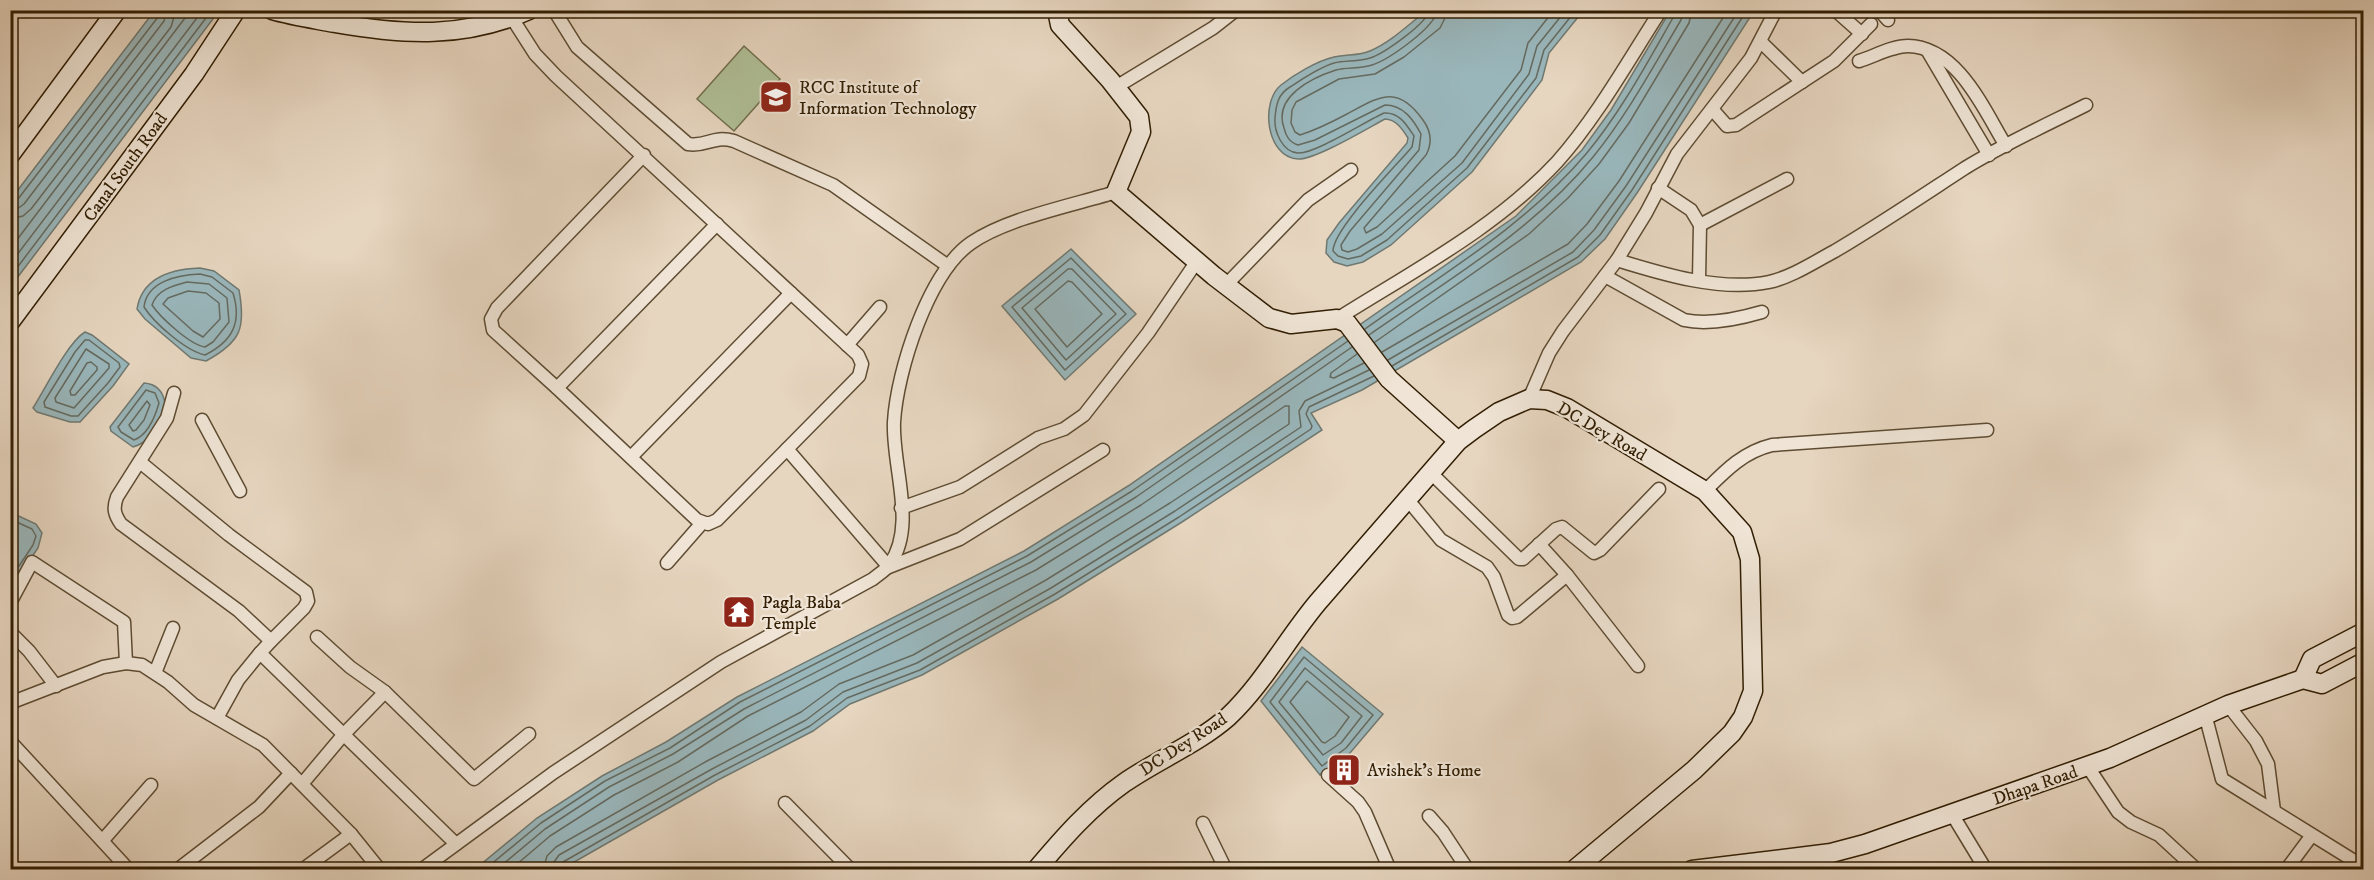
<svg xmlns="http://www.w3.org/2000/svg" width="2374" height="880" viewBox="0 0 2374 880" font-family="'IM FELL DW Pica',serif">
  <rect width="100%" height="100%" fill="#e6d5bf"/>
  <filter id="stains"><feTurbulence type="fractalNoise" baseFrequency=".00333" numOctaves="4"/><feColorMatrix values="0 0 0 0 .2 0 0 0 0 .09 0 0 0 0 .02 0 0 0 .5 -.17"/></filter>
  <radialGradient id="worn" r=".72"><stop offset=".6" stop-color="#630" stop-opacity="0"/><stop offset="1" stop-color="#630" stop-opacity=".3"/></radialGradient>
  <polygon fill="#afbe96" stroke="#706e4c" stroke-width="1.5" points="744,46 780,79 734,131 697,99"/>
  <g fill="#99b6bb" stroke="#6f7971" stroke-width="1.5">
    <polygon points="155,10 219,11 11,286 11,199"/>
    <path d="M1426,11H1583L1549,53L1542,80L1472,172L1391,245L1363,262L1347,266L1334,262L1326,253L1327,240L1339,223L1407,143L1408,138C1403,130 1396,119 1385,119C1368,128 1315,160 1298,159C1266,157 1260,102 1281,85C1295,74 1317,61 1334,57C1346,54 1359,56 1370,51C1391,42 1408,25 1426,11Z"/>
    <polygon points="1670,11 1754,11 1637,193 1605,239 1581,262 1362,390 1311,413 1322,430 1182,522 1058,599 922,675 850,704 813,731 718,780 562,869 474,870 537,818 602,776 666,742 737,697 1024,551 1128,486 1516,216 1582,150 1611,110"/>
    <polygon points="1071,249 1136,314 1065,380 1002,306"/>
    <path d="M200,268L214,271L239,290C246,328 241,342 206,361L191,358L145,319L137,309C142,278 171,269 200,268Z"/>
    <path d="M85,332L92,335L129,364L113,386L80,422H70L37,412L33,408C45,389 68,342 85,332Z"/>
    <path d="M144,383C156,384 163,391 165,403C161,419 152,442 133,447L111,431L110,427Z"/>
    <polygon points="10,512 36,524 42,533 38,548 21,573 11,573"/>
    <polygon points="1302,647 1383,714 1350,753 1320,775 1261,701"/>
  </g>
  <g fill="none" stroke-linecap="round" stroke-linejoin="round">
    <g stroke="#656a5f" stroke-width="1.5">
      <path d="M1429,10C1428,23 1383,54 1370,58C1359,62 1345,60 1334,63C1318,68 1304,78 1290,87C1278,94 1276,105 1275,118C1274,131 1282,152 1298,153C1315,154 1366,121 1384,113C1399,112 1406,124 1414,136L1412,147C1395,167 1333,229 1333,251L1338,256L1348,259L1361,256L1387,240L1467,168L1536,78L1544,50L1576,10"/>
      <path d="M1437,10C1436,27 1388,60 1372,65C1361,69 1347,67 1336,70C1311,78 1273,97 1284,128C1286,136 1289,142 1298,145L1315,140L1385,105C1403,105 1413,119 1421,134L1419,150L1350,231L1341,245L1342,250L1348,252L1357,249L1382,234L1462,163L1529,74L1537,46L1566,10"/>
      <path d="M1446,10L1444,20L1440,28L1404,57L1375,74L1339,79L1296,102L1292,110L1291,123L1295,132L1300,135C1316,130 1332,122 1347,114C1379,97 1397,83 1423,120C1431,131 1433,142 1426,155L1364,228L1366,233L1377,227L1455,156L1521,70L1528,43L1554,10"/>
      <polyline points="10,202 18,199 158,17 159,10"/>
      <polyline points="10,209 17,209 24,204 164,21 167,10"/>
      <polyline points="10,219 23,216 31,209 171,27 176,10"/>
      <polyline points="10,249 191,10"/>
      <polygon points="1071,258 1126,314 1065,370 1012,307"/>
      <polyline points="10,264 203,10"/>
      <polygon points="1068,269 1072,269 1116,314 1066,360 1022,308"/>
      <path d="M200,274L212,277L233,293C242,322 233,341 205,355C186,351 154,323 144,307C147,281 178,275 200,274Z"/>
      <polyline points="10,277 212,10"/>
      <polygon points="1068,281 1072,282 1102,314 1067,347 1035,309"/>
      <path d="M187,282L209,284L227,298L229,322L213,342L205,347C190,345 160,317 152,305C157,290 172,286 187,282Z"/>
      <polygon points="188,291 206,293 219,303 220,319 203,337 193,331 163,304 168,298"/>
      <path d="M1365,329C1441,275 1525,226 1586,154C1621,112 1647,63 1674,16L1675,10"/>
      <path d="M1369,335C1446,281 1533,231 1593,157C1627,115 1653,67 1681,20L1683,10"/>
      <polygon points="85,340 89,340 119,363 120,367 108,383 78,416 71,416 45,407 44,402 75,352"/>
      <polyline points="1375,342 1529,234 1568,198 1599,164 1629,123 1689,23 1692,10"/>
      <polygon points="86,349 109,364 109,368 74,408 56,402 55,398"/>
      <polyline points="1382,352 1568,244 1587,224 1619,181 1728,10"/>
      <polyline points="1357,354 1331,373 1330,377 1334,378 1364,363"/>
      <polyline points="1388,360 1573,252 1594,230 1626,186 1739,10"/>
      <polygon points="91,362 97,367 97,370 75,395 71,395 70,391 87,363"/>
      <polyline points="1392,366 1578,257 1600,235 1632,190 1747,10"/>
      <path d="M146,390L155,393L159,403C155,417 148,435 134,440L121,432L118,427Z"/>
      <polygon points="147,401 150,405 144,420 136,430 133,431 129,425"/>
      <polyline points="10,519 32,529 36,536 33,545 19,566 10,567"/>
      <polygon points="1304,657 1373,715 1346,748 1322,766 1270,702"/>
      <polygon points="1305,668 1362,716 1341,743 1323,755 1279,702"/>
      <polygon points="1307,681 1349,717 1335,736 1325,743 1322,742 1290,702"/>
      <polyline points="484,870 541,823 605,781 670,748 740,702 1027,556 1132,491 1348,341"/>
      <polyline points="496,870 545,829 609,787 673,754 744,709 1031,562 1136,497 1352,347"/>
      <polyline points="510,870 550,836 614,795 678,762 748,716 1036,570 1141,505 1285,406 1289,406 1289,424 1170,503 1046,580 913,655 839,684 801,712 707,761 556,847 547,856 543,870"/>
      <polyline points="552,870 554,862 559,855 712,769 806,720 843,692 917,663 1051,588 1175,511 1301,427 1299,411 1305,401 1369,370"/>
      <polyline points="560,870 563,862 715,775 810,726 847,698 920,670 1055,594 1179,517 1311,429 1312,426 1306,414 1309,407 1374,376"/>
    </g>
    <g stroke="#5e4c32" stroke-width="15">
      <g id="street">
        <path d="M554,10L577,47L688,144C708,147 712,135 734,141L833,185L948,266"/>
        <polyline points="1835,10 1862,34"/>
        <polyline points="1879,10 1888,20"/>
        <polyline points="512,18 535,54 556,76 858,355 862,364 859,376 717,520 708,524 697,520 557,388 493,330 491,319 497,308 644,155"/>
        <polyline points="1761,42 1802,82"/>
        <polyline points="1927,50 1989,155"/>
        <path d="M1859,61C1875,56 1892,46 1908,46C1958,47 1984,110 2006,146"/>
        <polyline points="1116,87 1213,28 1236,10"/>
        <polyline points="1712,109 1727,126 1736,125 1834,61 1871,24"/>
        <polyline points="1658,188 1691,210 1700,225 1699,280"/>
        <polyline points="1700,225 1787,179"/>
        <path d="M1617,260C1662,274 1721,292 1769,282C1792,277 1814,262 1835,251C1879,225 1922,196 1965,168C2004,144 2046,125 2086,105"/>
        <path d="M1605,276L1684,320C1707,325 1738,319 1762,312"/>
        <polyline points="1226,285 1308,200 1351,170"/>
        <path d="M1337,319C1413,271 1496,228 1557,162C1597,117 1628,61 1661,10"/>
        <polyline points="847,345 880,307"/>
        <polyline points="557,388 717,224"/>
        <path d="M174,393L167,418L117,497C113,508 114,514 121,524L239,611L271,641L260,653L456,844"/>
        <polyline points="1529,399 1549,353 1563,331 1617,260 1646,213 1677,154 1751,58 1776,10"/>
        <polyline points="202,420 240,491"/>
        <polyline points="787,449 889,567 960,539 1103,450"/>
        <polyline points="631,457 791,293"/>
        <polyline points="140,462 229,535 306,592 308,601 304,608 271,641"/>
        <polyline points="1431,473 1519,559 1523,559 1556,529 1562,527 1594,553 1600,550 1659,489"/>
        <path d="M1705,491C1725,471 1743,452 1772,445L1987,430"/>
        <polyline points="1408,500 1441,540 1487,567 1494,577 1508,615 1512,618 1517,617 1567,575"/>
        <polyline points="901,508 960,487 1038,438 1064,429 1084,415 1148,333 1197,261"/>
        <polyline points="1539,544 1567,575 1638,666"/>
        <polyline points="667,563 702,523"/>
        <polyline points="10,603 32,562 124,622 126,663"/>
        <polyline points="10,632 29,651 56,686"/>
        <polyline points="317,637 350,667 385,692 474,779 529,734"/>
        <polyline points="155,673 173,628"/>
        <polyline points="10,703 103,667 126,663 142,665 168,682 194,705 263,745 351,834 380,870"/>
        <polyline points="2228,705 2256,741 2268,764 2274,811"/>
        <polyline points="2205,714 2222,779 2364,867"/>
        <polyline points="217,718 238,680 260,653"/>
        <polyline points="10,741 129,870"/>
        <polyline points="2088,767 2118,812 2131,822 2159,835 2197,870"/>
        <polyline points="1328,775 1358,802 1365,812 1390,870"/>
        <polyline points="302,784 344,734 385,692"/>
        <polyline points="785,803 851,870"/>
        <polyline points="1952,814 1986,870"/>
        <polyline points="1429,816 1443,832 1468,870"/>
        <polyline points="1203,823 1226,870"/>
        <polyline points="103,840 151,785"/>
        <polyline points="177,870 259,807 291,773"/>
        <polyline points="302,870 351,834"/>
        <path d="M421,870L553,773L721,662L873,579C879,574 886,570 890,564C917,525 892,467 894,422C897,371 928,273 971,243C1007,218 1074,205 1116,192"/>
        <polyline points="2286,870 2312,835"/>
      </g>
    </g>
    <g stroke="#311e03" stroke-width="21">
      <g id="secondary">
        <path d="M272,10C292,16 314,19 335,23C403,35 464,39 529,10"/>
        <polyline points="1057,10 1060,25 1110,80 1139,117 1141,132 1116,192 1214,276 1269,318 1291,324 1337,319 1347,323 1389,379 1458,441"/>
        <polyline points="10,155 117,10"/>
        <polyline points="10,322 194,74 236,10"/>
        <polyline points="2303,679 2312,659 2364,632"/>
        <path d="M1036,870C1063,838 1090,807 1124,783C1157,760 1197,744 1228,717C1263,684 1287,639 1318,602L1458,441L1474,429L1499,412L1529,399L1547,400L1567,408L1705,491L1742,532L1750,559L1753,691L1743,717L1732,733L1694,770L1574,870"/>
        <polyline points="1692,870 1831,853 1865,844 2110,758 2228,705 2303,679 2322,684 2364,662"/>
      </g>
    </g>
    <use href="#street" stroke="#efe4d5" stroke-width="12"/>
    <use href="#secondary" stroke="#efe4d5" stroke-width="18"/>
  </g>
  <defs>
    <g id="university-square" transform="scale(1.725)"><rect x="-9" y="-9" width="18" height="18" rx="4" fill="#8f2418" stroke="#efe4d5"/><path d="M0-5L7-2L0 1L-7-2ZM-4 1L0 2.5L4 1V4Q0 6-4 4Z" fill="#fff"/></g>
    <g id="temple-square" transform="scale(1.725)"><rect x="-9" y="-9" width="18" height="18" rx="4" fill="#8f2418" stroke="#efe4d5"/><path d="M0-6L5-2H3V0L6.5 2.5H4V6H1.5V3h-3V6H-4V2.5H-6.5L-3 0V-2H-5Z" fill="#fff"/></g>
    <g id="building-square" transform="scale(1.725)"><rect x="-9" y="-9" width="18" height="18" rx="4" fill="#8f2418" stroke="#efe4d5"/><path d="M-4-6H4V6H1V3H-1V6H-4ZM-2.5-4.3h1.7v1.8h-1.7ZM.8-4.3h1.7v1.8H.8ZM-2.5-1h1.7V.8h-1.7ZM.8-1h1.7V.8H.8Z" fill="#fff"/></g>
  </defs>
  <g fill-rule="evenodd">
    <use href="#university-square" x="776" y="97"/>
    <use href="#temple-square" x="739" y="612"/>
    <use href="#building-square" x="1344" y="770"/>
  </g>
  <g text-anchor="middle" stroke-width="4.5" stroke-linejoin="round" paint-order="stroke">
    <g font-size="18" fill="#311e03" stroke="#efe4d5" text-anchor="start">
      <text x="799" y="93">RCC Institute of<tspan x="799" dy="21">Information Technology</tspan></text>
      <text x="762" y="608">Pagla Baba<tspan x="762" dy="21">Temple</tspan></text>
      <text x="1367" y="776">Avishek's Home</text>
    </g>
    <g font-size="18" fill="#311e03" stroke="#efe4d5">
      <text transform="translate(125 167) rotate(-54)" y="6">Canal South Road</text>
      <text transform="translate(1602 431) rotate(30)" y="6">DC Dey Road</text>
      <text transform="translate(1183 744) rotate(-33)" y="6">DC Dey Road</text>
      <text transform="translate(2035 785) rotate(-19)" y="6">Dhapa Road</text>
    </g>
  </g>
  <rect width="2374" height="880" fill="none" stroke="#e6d5bf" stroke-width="36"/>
  <rect x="12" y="12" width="2350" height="856" fill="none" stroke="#311e03" stroke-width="3"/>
  <rect x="18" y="18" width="2338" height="844" fill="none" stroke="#311e03" stroke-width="1.5"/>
  <rect width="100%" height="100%" filter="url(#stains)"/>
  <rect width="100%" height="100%" fill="url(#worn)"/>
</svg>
